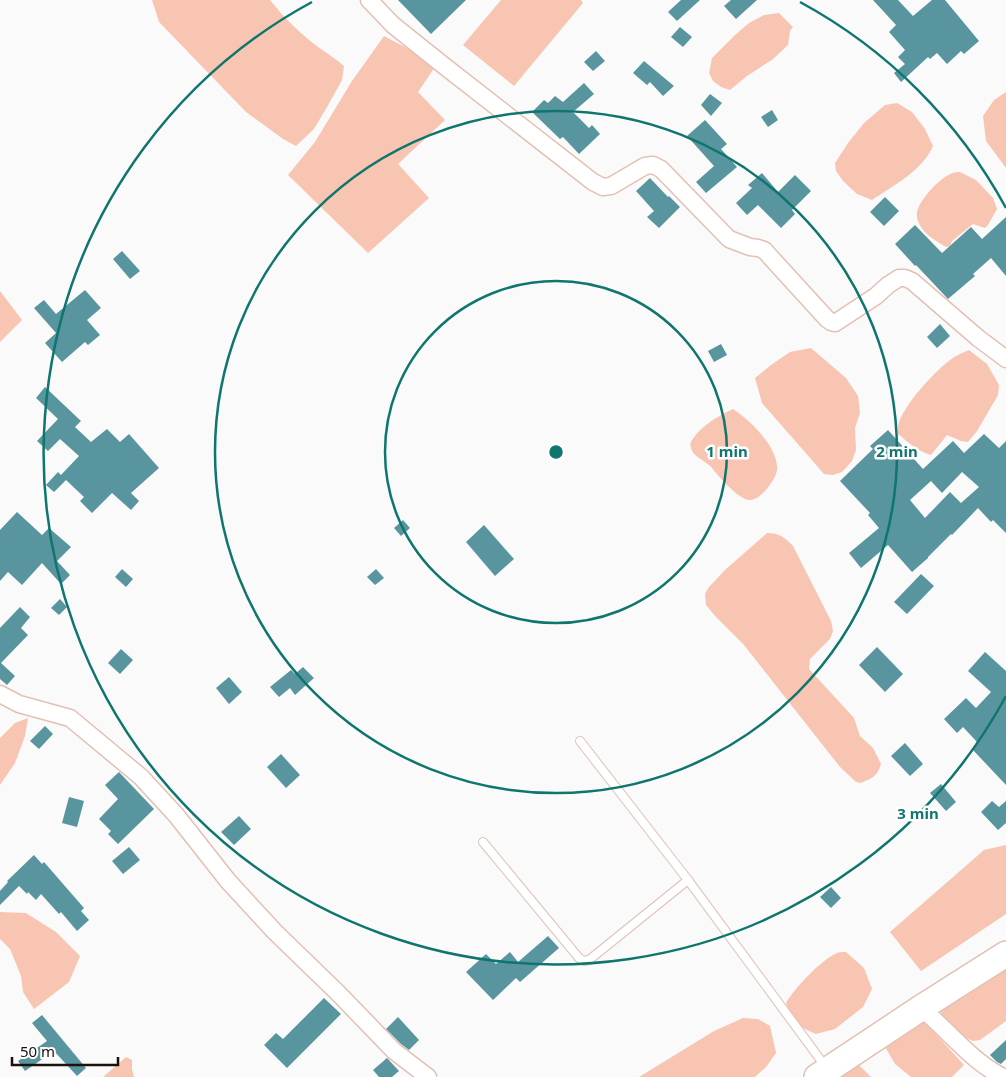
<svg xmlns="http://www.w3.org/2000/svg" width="1006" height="1077" viewBox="0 0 1006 1077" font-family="'Noto Sans',sans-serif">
  <rect width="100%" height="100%" fill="#fafafa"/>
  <g fill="#f8c5b3">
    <path d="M152,0H270C283,17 301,34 318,47C327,53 336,59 344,66L342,80L327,107L314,129L296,146L283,139L246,112L159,22Z"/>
    <polygon points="501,0 581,0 583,3 514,86 463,45"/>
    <polygon points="779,13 793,27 790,31 788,45 773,59 747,76 730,90 721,87 713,81 709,73 712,58 734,36 749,23 764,15"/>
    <polygon points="384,36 437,64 418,92 445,120 398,164 429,198 368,253 288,175 315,142 352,81"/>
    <polygon points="1006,92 1006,168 986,141 983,116 994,100"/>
    <path d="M897,103L912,112L925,129L933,146C923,170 893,186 872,200L857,194L843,181L836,171L835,163L848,143L864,123L885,105Z"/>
    <path d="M960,172L976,180L993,198L997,209L988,225L985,228L973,224L952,241L950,246L946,247C934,240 919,231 917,217C914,204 941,176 953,173C955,172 958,172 960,172Z"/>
    <polygon points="0,291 22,320 0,342"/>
    <polygon points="811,348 846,378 858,396 860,413 855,428 856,450 852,461 842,472 833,475 824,474 762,403 755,378 771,365 790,352"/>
    <path d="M969,350L987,364L999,385L998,395L977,431L968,442L961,441L947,435L931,455C917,451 909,443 898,434C898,431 898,429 898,426C902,406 940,364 958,355C961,353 965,352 969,350Z"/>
    <path d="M733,409C750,420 779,448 777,470C776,477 770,485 766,490C762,494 756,500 750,500C740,501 718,476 712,468C707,462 695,457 692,451C691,449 691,446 690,444C698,427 717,417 733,409Z"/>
    <path d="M767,533C780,533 784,537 793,546L831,621L833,631L830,639L810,659L809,669L854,718L860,736L873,748L881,764C877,777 872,778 861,783L856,782L840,767L744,645L716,617L706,605L705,594L709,587L726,569Z"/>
    <polygon points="28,718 25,736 15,763 0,785 0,738 15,723"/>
    <polygon points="1006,845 1006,914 921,971 890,932 984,850"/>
    <polygon points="0,912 26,913 56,932 80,956 69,982 34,1009 23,992 21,976 10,949 0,939"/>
    <path d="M846,952L864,968L872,989L863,1007L835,1029L816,1034C796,1025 794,1024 786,1003C795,988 819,962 835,954C838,952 842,952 846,952Z"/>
    <polygon points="1006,959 1006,1021 980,1040 973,1041 963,1037 943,1018 940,1010"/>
    <polygon points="920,1017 964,1065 952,1077 911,1077 895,1064 881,1040"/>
    <polygon points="743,1018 758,1019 770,1026 776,1053 766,1067 755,1077 639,1077 714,1031"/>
    <polygon points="126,1057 132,1060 132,1069 134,1077 103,1077"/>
    <polygon points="856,1062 871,1077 833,1077"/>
  </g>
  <g fill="#59959f" fill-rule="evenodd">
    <polygon points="398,0 466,0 431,34"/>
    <polygon points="681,0 700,0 677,21 668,12"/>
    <polygon points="731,0 757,0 736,19 724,6"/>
    <polygon points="873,0 898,0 913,16 932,0 945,0 979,41 964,54 961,51 947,64 937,53 930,59 928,57 901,82 894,73 905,64 898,57 905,50 889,32 896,25"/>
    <polygon points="680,27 692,37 683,47 671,37"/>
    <polygon points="596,51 605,61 593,71 584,62"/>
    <polygon points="644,61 674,86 663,96 650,82 647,85 633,73"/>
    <polygon points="584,83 594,94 573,112 589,128 592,125 600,134 579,154 563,137 560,139 532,112 544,100 548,103 555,96 563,102"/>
    <polygon points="710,94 722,103 711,116 701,105"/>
    <polygon points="772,110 778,120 768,127 761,117"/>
    <polygon points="705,120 727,144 721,149 737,167 706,193 696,182 714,166 687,136"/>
    <polygon points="762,173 778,192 795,175 811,191 792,210 795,214 781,228 758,205 747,215 736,203 752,188 748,185"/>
    <polygon points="650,178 668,197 669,196 680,207 659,228 647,217 654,211 636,191"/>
    <polygon points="885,197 899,211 884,226 870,212"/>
    <polygon points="1006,217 1006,276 991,258 973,274 975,276 948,299 916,265 915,266 895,244 915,225 942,253 971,227 982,239"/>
    <polygon points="122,251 140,271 130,279 113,259"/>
    <polygon points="85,290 101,308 87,320 100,335 88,345 85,342 62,362 45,343 56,333 34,308 44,300 56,314"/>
    <polygon points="940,324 950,336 937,348 927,337"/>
    <polygon points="721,344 727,355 714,362 708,351"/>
    <polygon points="45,387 81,421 75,427 91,442 107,429 120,442 129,434 159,468 131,493 139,501 131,510 112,493 92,513 80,501 84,497 66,480 54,492 46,485 58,472 61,475 79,456 60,439 48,451 37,441 58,419 36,398"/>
    <path d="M888,430L923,469L953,441L964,453L984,434L999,448L1006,441V533L993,520L991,522L978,508L952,535L951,534L928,557V558L912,572L888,545L861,568L849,553L879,528L868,515L870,513L840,481L873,449L870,446ZM962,472L979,487L961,503L950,492L925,518L910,500L931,481L942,493Z"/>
    <polygon points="17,512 42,535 49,528 71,547 57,561 70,575 61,584 42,563 22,585 8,572 0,581 0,530"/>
    <polygon points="403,520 410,528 401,536 394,528"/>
    <polygon points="484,525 514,559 495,576 466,542"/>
    <polygon points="122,569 133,579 126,587 115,577"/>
    <polygon points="376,569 384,578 375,585 367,577"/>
    <polygon points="921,574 934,586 907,614 894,602"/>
    <polygon points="60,599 67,607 59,615 51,608"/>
    <polygon points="20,607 30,617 21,628 28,635 1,663 15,676 7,685 0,679 0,628"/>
    <polygon points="877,647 903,674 885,692 859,665"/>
    <polygon points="121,649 133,660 120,674 108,663"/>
    <polygon points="985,652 1006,671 1006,785 972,749 978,743 963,727 957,733 944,719 966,698 976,708 991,692 968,671"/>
    <polygon points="303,667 314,678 295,695 290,688 279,697 270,687 291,670 295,674"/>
    <polygon points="229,677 242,692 229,704 216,688"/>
    <polygon points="45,726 53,734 39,749 30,741"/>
    <polygon points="905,743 923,764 910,776 891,756"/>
    <polygon points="281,754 300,775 286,788 267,767"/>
    <polygon points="119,772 154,809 118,844 108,834 111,831 99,819 118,799 105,785"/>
    <polygon points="941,784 956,802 946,811 930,793"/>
    <polygon points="69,797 84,801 77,827 62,823"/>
    <polygon points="992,801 999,807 1006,801 1006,823 998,830 981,812"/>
    <polygon points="239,816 251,829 234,845 221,832"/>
    <polygon points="129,847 140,860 123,874 112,861"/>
    <polygon points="34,855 42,864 44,862 84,908 81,911 89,920 77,931 61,912 59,914 41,894 36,900 28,892 27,894 19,886 0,905 0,891 8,882 7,881"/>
    <polygon points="831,887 841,898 831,908 820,897"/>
    <polygon points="548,936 559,948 520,982 516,978 493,1000 466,972 486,954 496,964 510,952 518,962"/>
    <polygon points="324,998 341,1014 287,1068 264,1045 276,1033 283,1039"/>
    <polygon points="42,1015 86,1068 77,1076 54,1051 25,1071 18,1061 47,1041 32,1023"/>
    <polygon points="398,1017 419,1040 409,1050 401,1044 386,1029"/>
    <polygon points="1006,1040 1006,1059 1001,1064 997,1062 990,1055"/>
    <polygon points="387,1058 399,1071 392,1077 379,1077 373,1070"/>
  </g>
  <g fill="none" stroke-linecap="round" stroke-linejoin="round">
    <g stroke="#e3c0b4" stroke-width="10">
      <g id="service">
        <polyline points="580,741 688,880 825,1066"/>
        <polyline points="483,842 579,958 584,961 589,960 688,880"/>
      </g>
    </g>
    <g stroke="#e3c0b4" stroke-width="19">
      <g id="minor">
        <polyline points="369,0 393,25 443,65 593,182 603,187 611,186 645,166 653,165 661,169 729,239 750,247 758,248 764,250 827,319 831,322 835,323 876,296 888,285 899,278 905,278 912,281 978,338 1006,359"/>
        <polyline points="0,694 19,704 70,718 141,777 176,815 228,881 275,932 339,994 394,1051 428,1077"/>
        <path d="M921,1008C948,1030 971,1061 1003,1077"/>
      </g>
    </g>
    <g stroke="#e3c0b4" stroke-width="28">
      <polyline id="primary" points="817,1077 921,1008 1006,954"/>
    </g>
    <use href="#service" stroke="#fff" stroke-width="8"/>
    <use href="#minor" stroke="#fff" stroke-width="16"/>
    <use href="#primary" stroke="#fff" stroke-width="25"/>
  </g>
  <g fill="none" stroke="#0f766e" stroke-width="2.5">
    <circle cx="556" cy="452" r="171"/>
    <circle cx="556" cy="452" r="341"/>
    <path d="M1006 696A512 512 0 1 1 312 2M800 2A512 512 0 0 1 1006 208"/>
  </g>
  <circle cx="556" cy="452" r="8" fill="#0f766e" stroke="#fff" stroke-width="2.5"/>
  <g font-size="15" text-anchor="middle" font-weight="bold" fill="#0f766e" stroke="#fff" stroke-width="5" stroke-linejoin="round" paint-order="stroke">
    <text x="727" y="457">1 min</text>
    <text x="897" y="457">2 min</text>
    <text x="918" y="819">3 min</text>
  </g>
  <path d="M12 1057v8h106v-8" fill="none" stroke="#1b100b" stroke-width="2.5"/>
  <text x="20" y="1057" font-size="15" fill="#1b100b" stroke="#ffffff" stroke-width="4" paint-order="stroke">50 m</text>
</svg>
